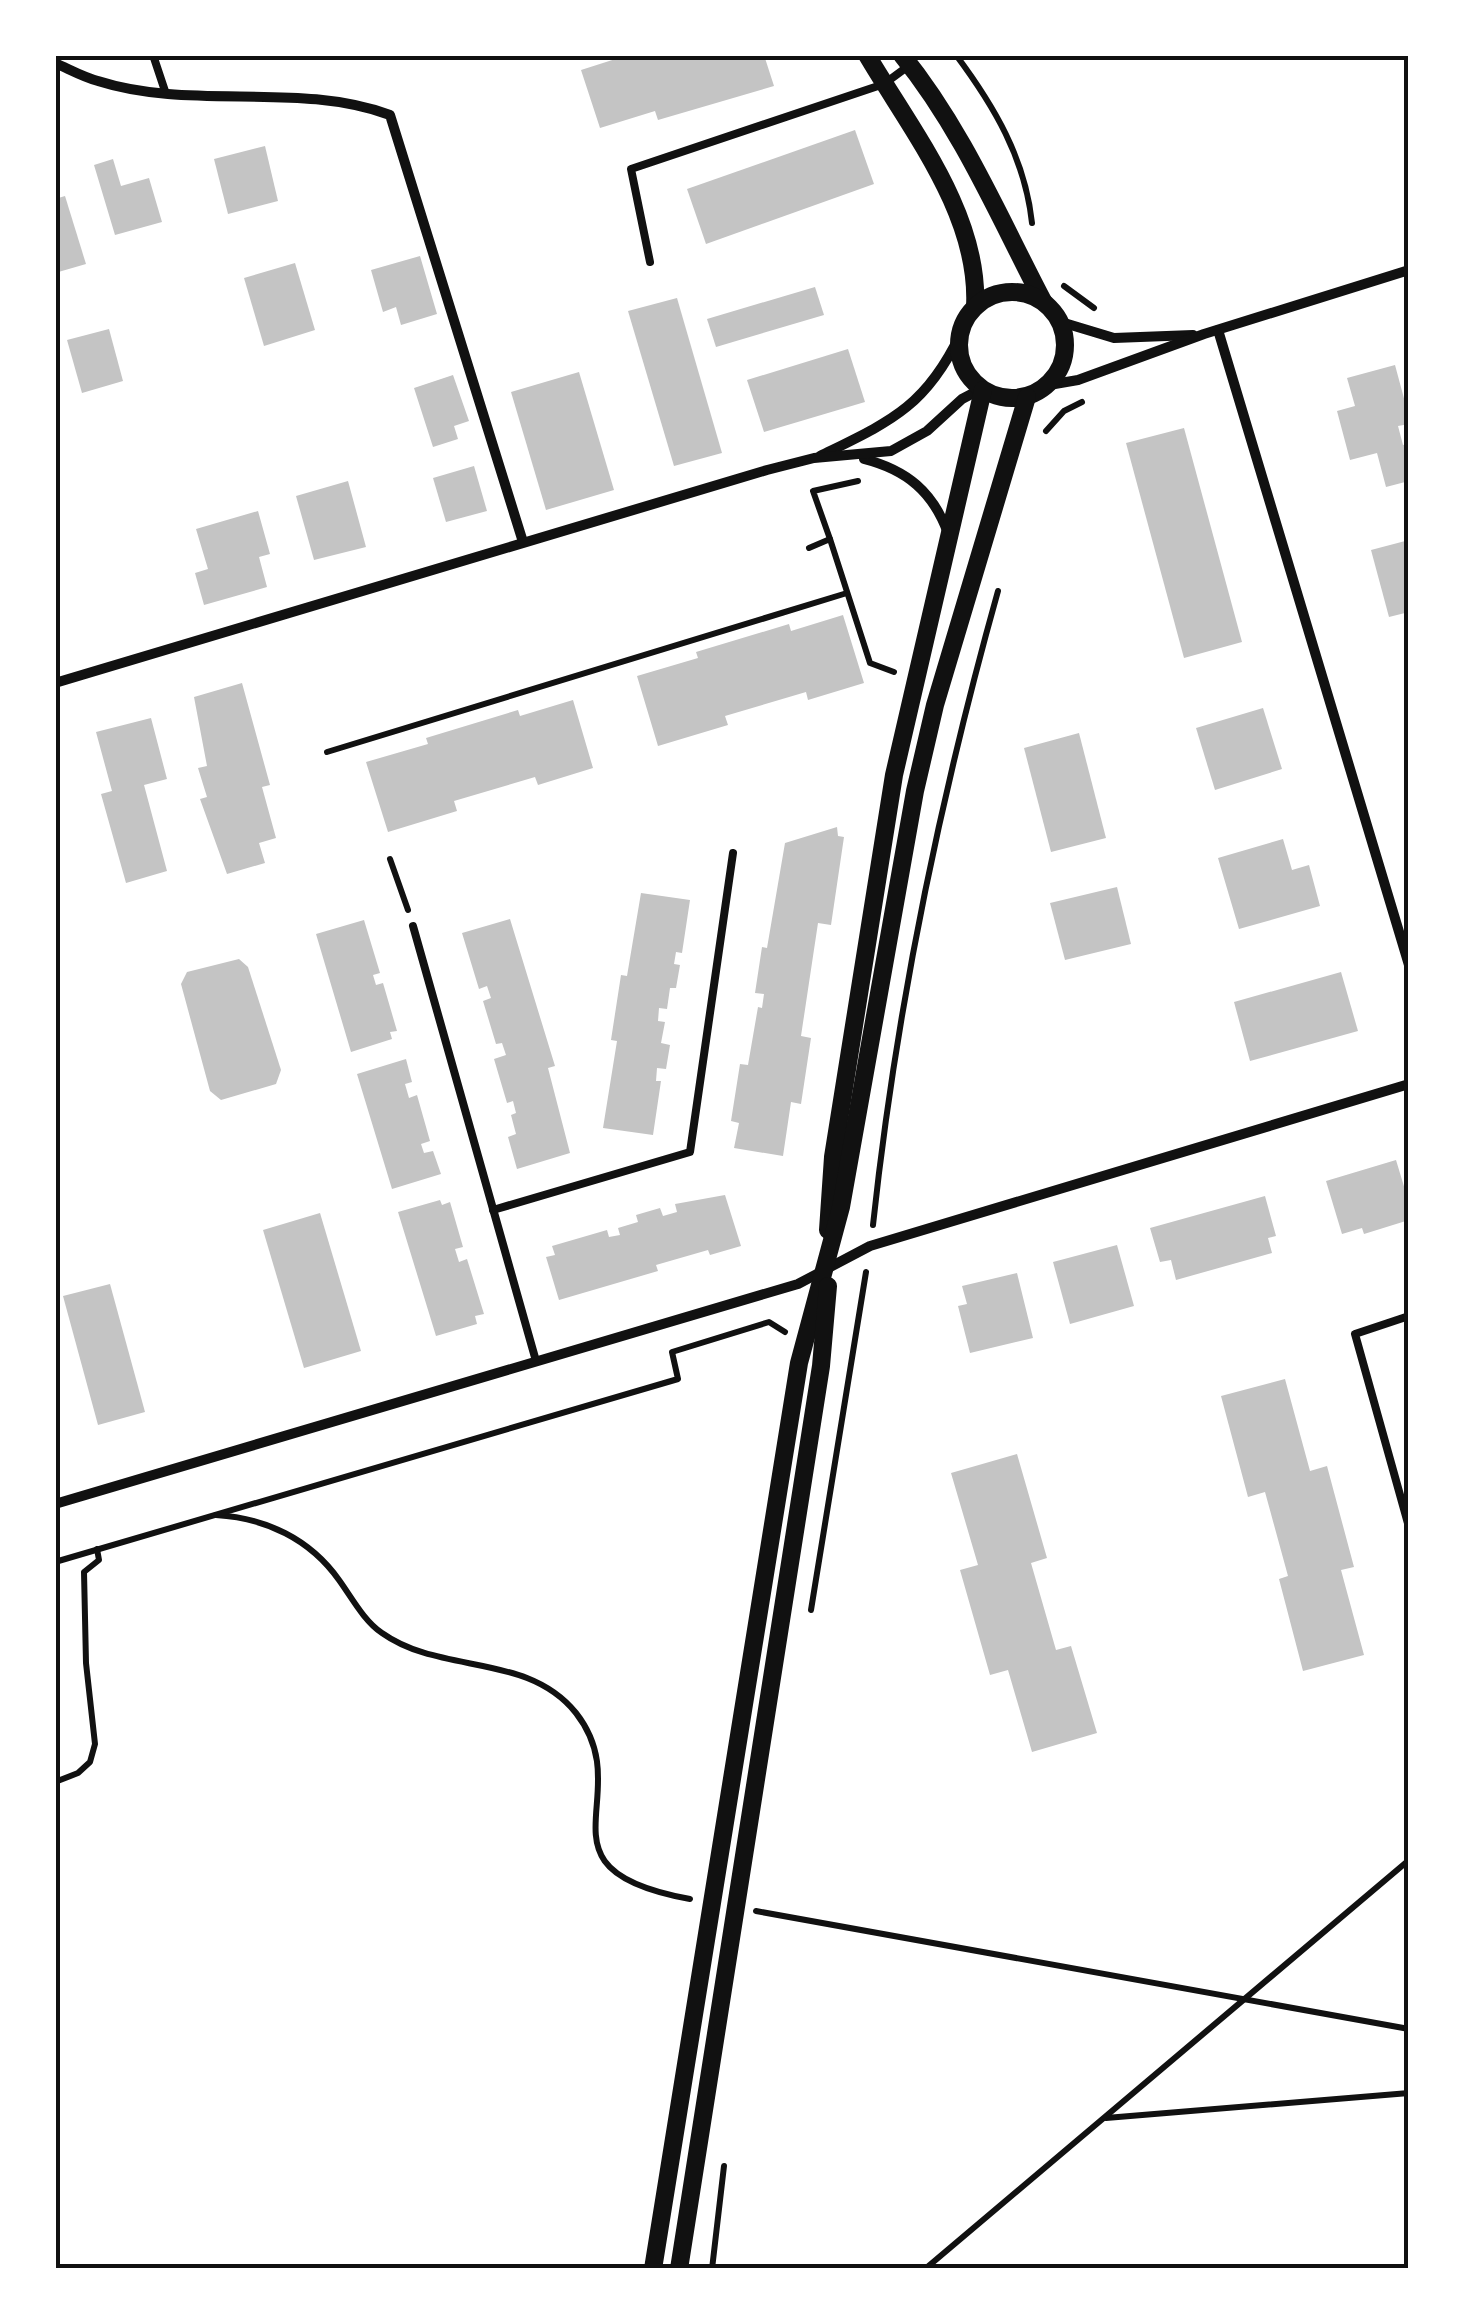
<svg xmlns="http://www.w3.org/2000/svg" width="1464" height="2324" viewBox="0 0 1464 2324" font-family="Ubuntu,sans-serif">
  <rect width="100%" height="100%" fill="#fff"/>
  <g fill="#c4c4c4">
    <polygon points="628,55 764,55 774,86 658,120 655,111 600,128 581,70"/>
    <polygon points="855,130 874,184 706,244 687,189"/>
    <polygon points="265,146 278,201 228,214 214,159"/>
    <polygon points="113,159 121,186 149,178 162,222 115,235 94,165"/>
    <polygon points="65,196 86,264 55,273 55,199"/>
    <polygon points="420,256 437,314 401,325 396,307 383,312 371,270"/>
    <polygon points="295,263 315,330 264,346 244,278"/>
    <polygon points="815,287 824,315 716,347 707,319"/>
    <polygon points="677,298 722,453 674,466 628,311"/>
    <polygon points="109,329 123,381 82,393 67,340"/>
    <polygon points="848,349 865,402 764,432 747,380"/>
    <polygon points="1395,365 1409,417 1409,424 1398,426 1403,445 1409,443 1409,481 1386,487 1377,453 1350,460 1337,411 1355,406 1347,378"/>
    <polygon points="579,372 614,490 546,510 511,392"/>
    <polygon points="453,375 469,421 454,426 458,439 433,447 414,388"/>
    <polygon points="1184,428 1242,642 1184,658 1126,443"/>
    <polygon points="474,466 487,511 446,522 433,478"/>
    <polygon points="348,481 366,547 314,560 296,496"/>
    <polygon points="258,511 270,554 259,557 267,587 204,605 195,573 208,569 196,529"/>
    <polygon points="1409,540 1409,612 1389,617 1371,550"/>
    <polygon points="843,615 864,683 808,700 806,692 725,716 728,725 658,746 637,676 698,658 696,652 789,624 791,631"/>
    <polygon points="242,683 270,785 262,787 276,838 259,843 265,863 227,874 200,799 207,797 198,768 207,766 194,697"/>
    <polygon points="573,700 593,768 538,785 535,777 454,801 457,811 388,832 366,762 428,744 426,738 518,710 520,716"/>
    <polygon points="1263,708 1282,769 1215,790 1196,728"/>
    <polygon points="151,718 167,779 144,785 167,871 126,883 101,794 112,791 96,732"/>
    <polygon points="1079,733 1106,838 1051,852 1024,748"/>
    <polygon points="837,827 838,836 844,837 831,925 818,923 801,1036 811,1038 801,1104 791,1102 783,1156 734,1148 739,1123 731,1121 740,1064 748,1065 758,1007 762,1008 764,994 755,993 762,947 767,948 785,843"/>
    <polygon points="1283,839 1292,870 1309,865 1320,906 1239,929 1218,858"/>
    <polygon points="1117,887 1131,944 1065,960 1050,903"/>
    <polygon points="641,893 690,900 682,953 676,952 674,964 680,965 676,988 670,988 667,1009 659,1008 658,1021 665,1022 661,1043 670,1045 666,1069 657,1068 656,1081 661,1081 653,1135 603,1128 617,1041 611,1040 621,975 627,976"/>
    <polygon points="510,919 555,1066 548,1068 570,1153 517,1169 508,1137 516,1134 511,1115 516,1113 513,1101 507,1103 494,1059 506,1055 502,1043 496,1044 483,1001 491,998 487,986 479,989 462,933"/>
    <polygon points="364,920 380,973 373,975 376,985 383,983 397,1031 390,1032 392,1039 351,1052 316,934"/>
    <polygon points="239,959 248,967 281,1070 276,1084 221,1100 210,1091 181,984 187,972"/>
    <polygon points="1341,972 1358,1031 1250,1061 1234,1002"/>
    <polygon points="406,1059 412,1082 405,1084 409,1098 417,1095 430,1141 421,1144 424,1153 433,1151 441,1174 392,1189 357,1074"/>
    <polygon points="1396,1160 1409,1203 1409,1220 1364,1234 1362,1228 1342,1234 1326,1181"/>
    <polygon points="725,1195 741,1246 710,1255 708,1250 656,1265 658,1271 559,1300 546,1257 555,1255 552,1246 607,1230 609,1237 620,1235 618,1228 638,1222 636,1215 660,1208 663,1216 677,1212 675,1204"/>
    <polygon points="1265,1196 1276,1236 1268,1238 1272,1253 1176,1280 1171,1260 1160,1262 1150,1228"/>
    <polygon points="440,1200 442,1205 450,1202 463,1247 455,1249 459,1262 467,1259 484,1314 475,1316 477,1324 436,1336 398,1212"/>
    <polygon points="320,1213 361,1351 304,1368 263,1230"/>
    <polygon points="1117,1245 1134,1306 1070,1324 1053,1262"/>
    <polygon points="1017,1273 1033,1338 970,1353 958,1306 967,1304 962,1286"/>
    <polygon points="110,1284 145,1412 98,1425 63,1296"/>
    <polygon points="1285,1379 1310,1471 1327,1466 1354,1567 1341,1570 1364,1655 1303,1671 1279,1579 1288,1576 1265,1492 1248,1497 1221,1396"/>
    <polygon points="1017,1454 1047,1558 1031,1563 1056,1650 1071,1646 1097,1733 1032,1752 1008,1670 990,1675 960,1570 978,1565 951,1473"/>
  </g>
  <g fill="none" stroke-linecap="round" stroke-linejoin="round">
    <g stroke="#111" stroke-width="6">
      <path d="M956,55C994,106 1025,158 1032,223"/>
      <polyline points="1064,286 1094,308"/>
      <polyline points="1046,431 1064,411 1082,402"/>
      <polyline points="830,539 813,491 858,481"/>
      <polyline points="809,548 830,539 870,663 894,672"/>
      <polyline points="327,752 847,593"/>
      <polyline points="390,859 408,910"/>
      <path d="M873,1225C896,1011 940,798 998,591"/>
      <path d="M216,1515C266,1518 310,1539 339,1580C352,1598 364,1621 382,1633C441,1675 527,1652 576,1713C641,1796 525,1869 690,1899"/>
      <polyline points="55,1562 678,1379 672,1352 769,1322 785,1332"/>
      <polyline points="811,1610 866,1272"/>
      <polyline points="55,1782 78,1773 90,1762 95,1744 86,1663 84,1572 99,1560 97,1549"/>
      <polyline points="756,1911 1409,2029"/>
      <polyline points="1106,2118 1409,2093"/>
      <polyline points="712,2269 724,2166"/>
      <polyline points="925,2269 1409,1860"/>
    </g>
    <g stroke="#111" stroke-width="8">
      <polyline points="153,55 165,91"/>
      <polyline points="650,262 631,169 884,84 907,67"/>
      <polyline points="413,926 536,1361"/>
      <polyline points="493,1210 690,1152 733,853"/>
      <polyline points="1409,1316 1355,1334 1409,1527"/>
    </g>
    <g stroke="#111" stroke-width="10">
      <path d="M55,63C69,69 83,77 98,81C192,111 298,81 390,115L523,542"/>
      <polyline points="1061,322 1114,338 1193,335"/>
      <polyline points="1218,330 1409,965"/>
      <polyline points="1049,385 1078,380 1204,334 1409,270"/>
      <path d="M820,456C889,422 925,408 960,335"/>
      <path d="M864,459C907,470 933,492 948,533"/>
      <polyline points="55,683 767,470 814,458 891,451 927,431 962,399 981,389"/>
      <polyline points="55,1504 798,1284 870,1246 1409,1084"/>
    </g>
    <g stroke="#111" stroke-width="18">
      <path d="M867,55C911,130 980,215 975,307"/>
      <path d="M902,55C962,129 999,217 1043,301"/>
      <circle cx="1012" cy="345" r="53"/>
      <polyline points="828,1230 833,1157 894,775 983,390"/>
      <polyline points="653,2269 799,1363 841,1207 915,791 935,705 1027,397"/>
      <polyline points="679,2269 821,1366 828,1286"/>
    </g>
  </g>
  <rect width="1464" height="2324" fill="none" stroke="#ffffff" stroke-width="115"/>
  <rect x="58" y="58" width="1348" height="2208" fill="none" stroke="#111" stroke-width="4"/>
</svg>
